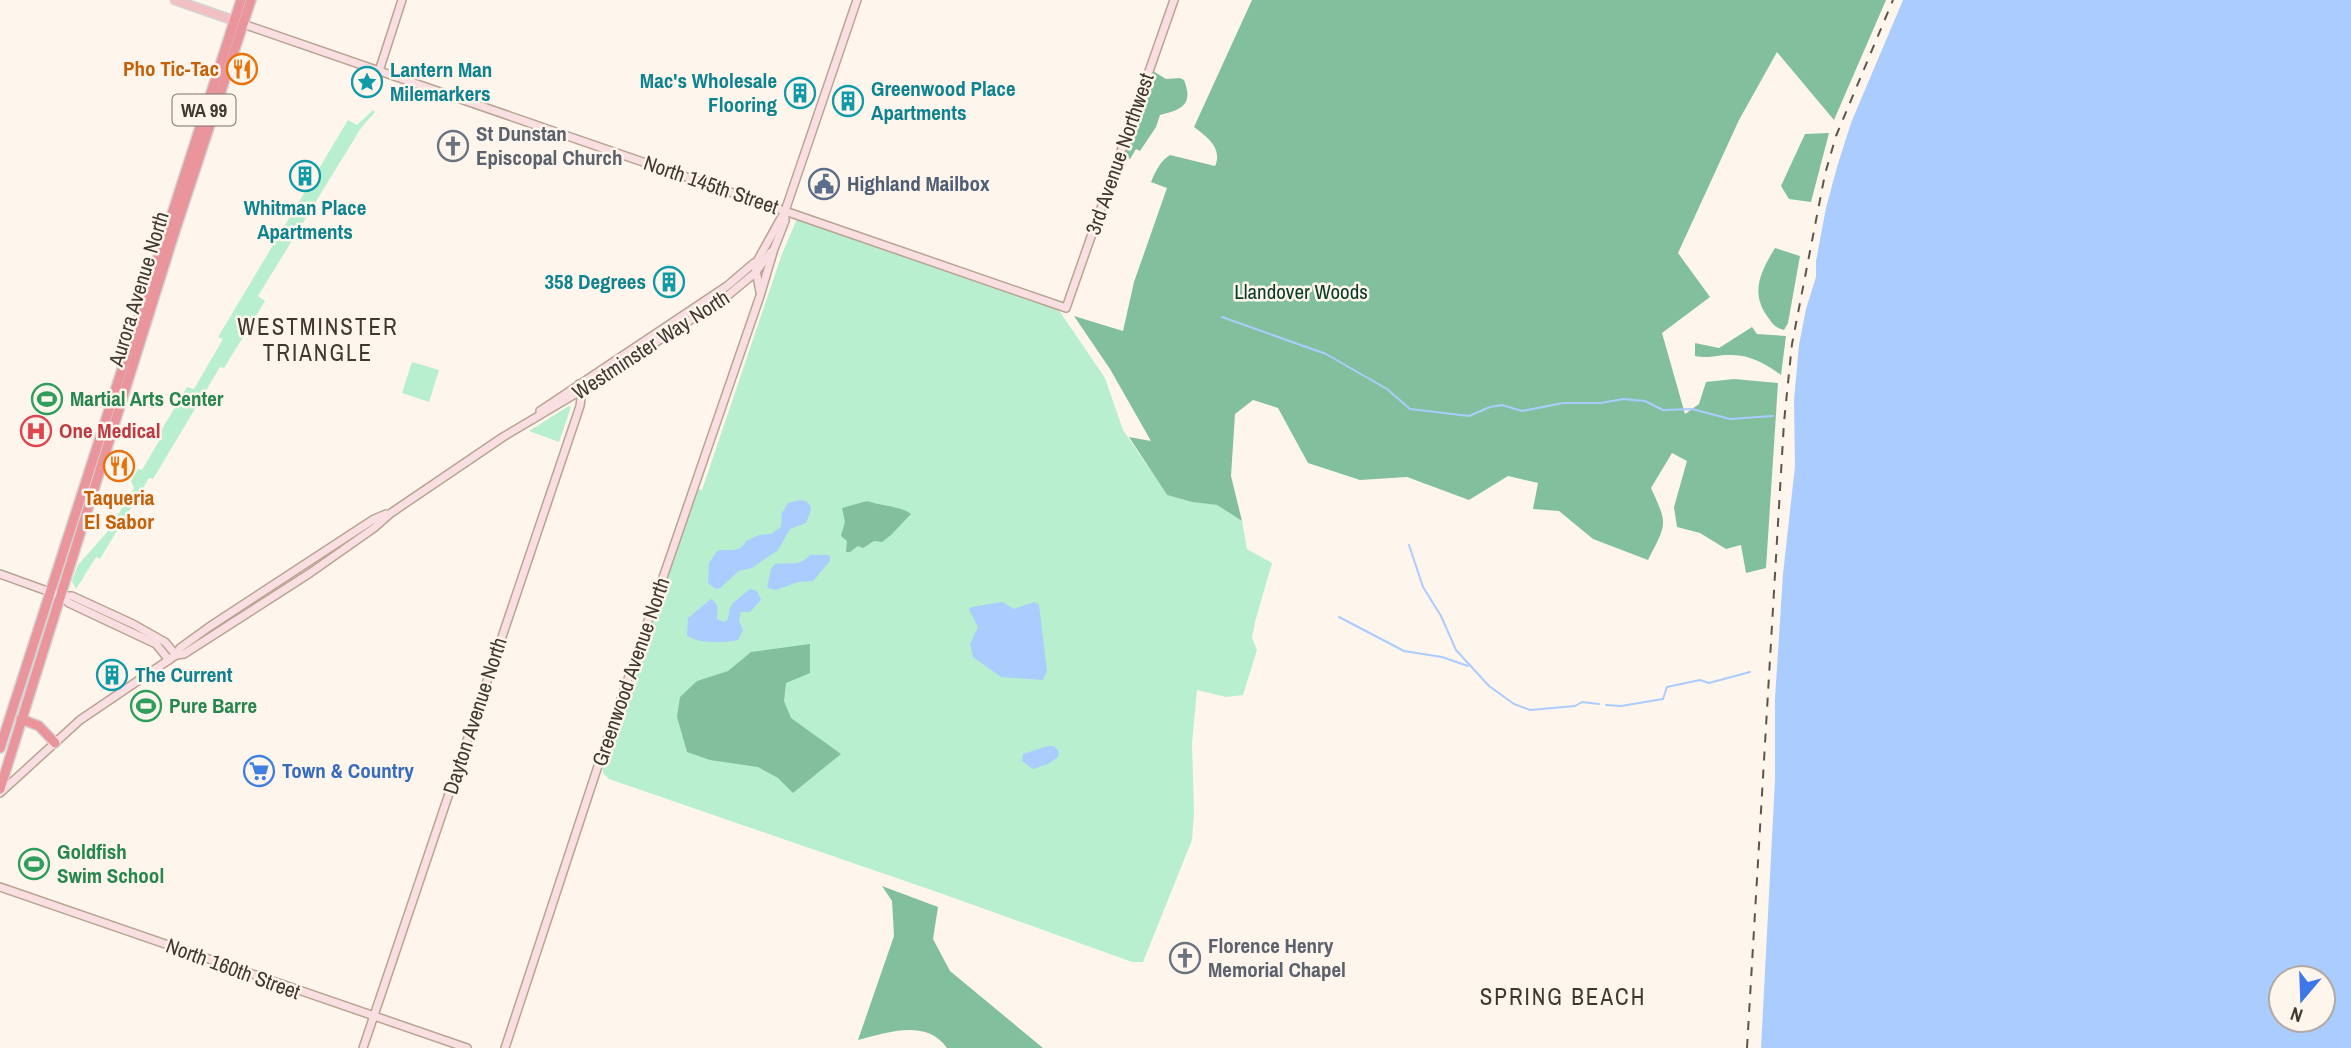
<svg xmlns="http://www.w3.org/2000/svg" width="2351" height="1048" viewBox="0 0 2351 1048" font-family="'Archivo Narrow',sans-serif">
  <rect width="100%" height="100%" fill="#fef5ed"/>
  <g fill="#b8efcf">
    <polygon points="373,110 375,112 361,128 258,296 265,301 224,368 220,367 153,479 149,478 100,559 96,557 76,589 72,581 78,565 109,530 134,488 131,481 138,469 142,470 159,441 162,429 187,387 194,389 223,339 218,337 348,120 357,125"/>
    <polygon points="797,219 1058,309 1105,378 1123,430 1167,495 1192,502 1217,505 1242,521 1247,549 1272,563 1255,622 1252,638 1257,650 1243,695 1226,697 1197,690 1192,744 1194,811 1192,840 1143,962 1132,962 940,893 609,779 603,773 603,766 698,489 702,490 782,254"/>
    <polygon points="412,362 439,370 429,402 402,393"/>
    <polygon points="569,406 571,407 559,442 529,431"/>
  </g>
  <g fill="#82c09d">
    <path d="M1252,0H1886L1834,120L1777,52L1739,120L1678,253L1710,297L1662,333L1685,414L1699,404L1706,382L1734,379L1778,383L1766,568L1746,573L1741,545L1726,549L1700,533L1677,527L1674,507L1687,461L1672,453L1651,488C1668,525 1667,523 1648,560L1593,539L1559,511L1533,509L1538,483L1508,476L1469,500L1407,477L1360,480L1308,463L1278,408L1253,400L1235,414L1231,476L1242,521L1217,505L1192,502L1167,495L1129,437L1151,441L1110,369L1074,316L1123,331L1134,282L1167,188L1151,182C1155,172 1161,160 1170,155L1215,166C1223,148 1207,137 1194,127Z"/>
    <path d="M1153,71L1166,79L1180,78L1184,80C1194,105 1181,110 1160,115L1156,127L1140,151L1136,149L1130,159L1122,156Z"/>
    <polygon points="1829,133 1811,202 1789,199 1781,186 1805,134"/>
    <path d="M1775,248L1800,256L1788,323L1784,330C1775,328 1772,323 1767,316C1750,292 1761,271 1775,248Z"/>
    <path d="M1752,327L1757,334L1786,336L1781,375C1766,364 1749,354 1729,355C1715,355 1710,359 1695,356V343L1719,348Z"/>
    <path d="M867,501C881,506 901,506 911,514L891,535L882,542L874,541L863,548L858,546L850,552H846L847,541L841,536L845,522L842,508Z"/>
    <polygon points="810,644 810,673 786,683 784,701 791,718 841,754 793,793 778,778 758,767 710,760 687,752 677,717 680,697 697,681 728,671 751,652"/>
    <path d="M882,886L938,907L933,939L950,971L1043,1048H947C926,1018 886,1033 858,1040L894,936L892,901Z"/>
  </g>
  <g fill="#acf" fill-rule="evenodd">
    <path d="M1903,0H2351V1048H1761L1775,780V699L1783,574L1795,466L1794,400L1799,345L1806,309L1816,277V261L1826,208L1837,167L1851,123ZM2281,978H2323V1020H2281Z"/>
    <path d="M800,500L806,501L810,505L811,510L806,523L790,529L778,550L752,568L739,571L720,588L716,589L708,583L709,563L717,551C729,548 740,554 746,541L759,535L771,534L781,527L782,513L788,503Z"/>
    <path d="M810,555H828L830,557V561L813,581L798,582L776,590L767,588L771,569L775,564C789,562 799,567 810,555Z"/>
    <path d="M750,589L757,591L761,600L750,612H741L739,621L743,630L738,640C726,643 695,644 687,635L688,618L711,599C720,604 717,610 717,619L724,622L728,619L730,608L733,603Z"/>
    <polygon points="1002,602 1014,609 1034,602 1039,605 1047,671 1043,680 1001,677 973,657 970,644 978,627 969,610 971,607"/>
    <polygon points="1048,746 1054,746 1059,752 1058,757 1048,764 1033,769 1022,761 1023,754"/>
  </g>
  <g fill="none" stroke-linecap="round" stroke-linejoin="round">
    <g stroke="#acf" stroke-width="2">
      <polyline points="1222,317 1326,354 1387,389 1410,409 1469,416 1490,407 1502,405 1522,411 1563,403 1601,403 1623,399 1645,401 1663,410 1692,409 1730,419 1773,416"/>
      <polyline points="1409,545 1423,587 1441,616 1456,650 1489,686 1514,704 1530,710 1575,706 1582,702 1599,704"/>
      <polyline points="1339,617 1404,651 1442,657 1468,666"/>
      <polyline points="1606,705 1621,706 1663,699 1667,687 1700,680 1709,683 1750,672"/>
    </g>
    <g stroke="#b9a492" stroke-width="10">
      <g id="secondary">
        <polyline points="243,24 1066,308 1174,0"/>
        <polyline points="379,71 402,0"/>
        <polyline points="760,292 755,265 785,211 857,0"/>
        <polyline points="540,411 727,286 754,263"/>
        <polyline points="0,574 61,596 72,596 133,624 165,642 176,655"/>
        <polyline points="61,596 69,603 156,644 169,660"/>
        <polyline points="176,655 184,654 310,573 374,528 391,513 503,437 582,390 726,297 755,273 771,252"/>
        <polyline points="0,793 80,720 176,655 180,648 209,627 374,519 386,514"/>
        <polyline points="0,887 467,1048"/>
        <polyline points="363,1048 580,406 582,390 579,384"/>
        <polyline points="505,1048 597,769 760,296 774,249 785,221 785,211"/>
      </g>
    </g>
    <g stroke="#d5d3d1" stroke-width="11">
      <polyline id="primary" points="175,0 238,22"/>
    </g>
    <g stroke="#d5d3d1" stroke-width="12">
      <g id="highway">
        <polyline points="21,719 39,726 55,743"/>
        <polyline points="0,748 241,0"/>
        <polyline points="0,789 174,234 251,0"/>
      </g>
    </g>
    <use href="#secondary" stroke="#f9dfe1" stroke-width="7"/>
    <use href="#primary" stroke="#f2bfc3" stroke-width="8"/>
    <use href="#highway" stroke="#ea959b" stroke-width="9"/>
    <polyline stroke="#5d544c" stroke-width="2" stroke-dasharray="9 9" stroke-linecap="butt" points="1747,1048 1784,422 1792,344 1825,174 1836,136 1893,0"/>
  </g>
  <defs>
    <g id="restaurant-ring" transform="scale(1.575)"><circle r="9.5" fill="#fef5ed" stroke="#e8710a" stroke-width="1.5"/><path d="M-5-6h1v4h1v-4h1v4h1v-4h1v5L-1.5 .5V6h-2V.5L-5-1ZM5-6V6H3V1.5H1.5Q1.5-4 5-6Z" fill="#e8710a"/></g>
    <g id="sight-ring" transform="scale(1.575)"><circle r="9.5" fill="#fef5ed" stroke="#0f9aa8" stroke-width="1.5"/><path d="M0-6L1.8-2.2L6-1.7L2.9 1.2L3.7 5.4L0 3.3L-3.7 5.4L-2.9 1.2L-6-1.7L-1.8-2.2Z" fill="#0f9aa8"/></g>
    <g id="building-ring" transform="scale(1.575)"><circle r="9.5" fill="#fef5ed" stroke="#0f9aa8" stroke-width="1.5"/><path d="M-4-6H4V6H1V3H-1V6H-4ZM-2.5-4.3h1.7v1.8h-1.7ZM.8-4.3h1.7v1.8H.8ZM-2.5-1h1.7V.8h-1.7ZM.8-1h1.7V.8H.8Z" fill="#0f9aa8"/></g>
    <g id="church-ring" transform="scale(1.575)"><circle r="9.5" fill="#fef5ed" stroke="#6b7280" stroke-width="1.5"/><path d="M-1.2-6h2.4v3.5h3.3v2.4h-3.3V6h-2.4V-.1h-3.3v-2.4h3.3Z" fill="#6b7280"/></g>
    <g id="civic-ring" transform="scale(1.575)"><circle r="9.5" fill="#fef5ed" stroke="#5c6f8a" stroke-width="1.5"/><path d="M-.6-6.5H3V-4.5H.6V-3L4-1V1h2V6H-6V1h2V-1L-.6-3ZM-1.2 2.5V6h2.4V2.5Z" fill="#5c6f8a"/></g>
    <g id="stadium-ring" transform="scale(1.575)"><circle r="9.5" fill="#fef5ed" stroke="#2e9e5b" stroke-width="1.5"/><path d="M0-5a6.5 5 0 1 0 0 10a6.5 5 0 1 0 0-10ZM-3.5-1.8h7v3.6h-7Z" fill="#2e9e5b"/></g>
    <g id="hospital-ring" transform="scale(1.575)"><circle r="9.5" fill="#fef5ed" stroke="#e0444e" stroke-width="1.5"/><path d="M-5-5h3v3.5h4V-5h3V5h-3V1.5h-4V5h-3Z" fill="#e0444e"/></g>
    <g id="supermarket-ring" transform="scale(1.575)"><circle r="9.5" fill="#fef5ed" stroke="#3f7fe0" stroke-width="1.5"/><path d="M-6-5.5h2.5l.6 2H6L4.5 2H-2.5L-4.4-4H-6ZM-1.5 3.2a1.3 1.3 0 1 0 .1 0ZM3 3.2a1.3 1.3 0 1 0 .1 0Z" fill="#3f7fe0"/></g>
  </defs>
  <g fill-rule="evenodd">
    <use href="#restaurant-ring" x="242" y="69"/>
    <use href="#sight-ring" x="367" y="82"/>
    <use href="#building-ring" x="800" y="93"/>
    <use href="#building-ring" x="848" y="101"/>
    <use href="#church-ring" x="453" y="146"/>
    <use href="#building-ring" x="305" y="176"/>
    <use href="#civic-ring" x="824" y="184"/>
    <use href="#building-ring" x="669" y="282"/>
    <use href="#stadium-ring" x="47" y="399"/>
    <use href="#hospital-ring" x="36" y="431"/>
    <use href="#restaurant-ring" x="119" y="466"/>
    <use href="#building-ring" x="112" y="675"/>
    <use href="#stadium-ring" x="146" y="706"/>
    <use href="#supermarket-ring" x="259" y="771"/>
    <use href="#stadium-ring" x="34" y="864"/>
    <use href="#church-ring" x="1185" y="958"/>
  </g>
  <g text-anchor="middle" stroke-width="5" stroke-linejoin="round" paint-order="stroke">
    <rect fill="#fef5ed" stroke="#797068" stroke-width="2" x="172.5" y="94.5" width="63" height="31" rx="5"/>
    <g font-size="19" font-weight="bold" fill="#40372f">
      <text x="204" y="117">WA 99</text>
    </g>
    <g font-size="21" font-weight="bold" fill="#c56008" stroke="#fef5ed" text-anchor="end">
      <text x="219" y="76">Pho Tic-Tac</text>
      <text x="119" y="505" text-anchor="middle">Taqueria<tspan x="119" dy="24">El Sabor</tspan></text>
    </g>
    <g font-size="21" font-weight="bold" fill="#0d838f" stroke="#fef5ed" text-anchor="start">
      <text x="390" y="77">Lantern Man<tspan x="390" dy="24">Milemarkers</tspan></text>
      <text x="777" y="88" text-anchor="end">Mac's Wholesale<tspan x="777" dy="24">Flooring</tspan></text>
      <text x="871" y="96">Greenwood Place<tspan x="871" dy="24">Apartments</tspan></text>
      <text x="305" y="215" text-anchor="middle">Whitman Place<tspan x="305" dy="24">Apartments</tspan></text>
      <text x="646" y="289" text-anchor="end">358 Degrees</text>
      <text x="135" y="682">The Current</text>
    </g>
    <g font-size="21" font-weight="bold" fill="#5b616d" stroke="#fef5ed" text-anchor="start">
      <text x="476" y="141">St Dunstan<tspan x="476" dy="24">Episcopal Church</tspan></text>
      <text x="1208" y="953">Florence Henry<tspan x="1208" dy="24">Memorial Chapel</tspan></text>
    </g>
    <g font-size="21" fill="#40372f" stroke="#fef5ed">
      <text transform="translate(1120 154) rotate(-71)" y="7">3rd Avenue Northwest</text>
      <text transform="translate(711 185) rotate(19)" y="7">North 145th Street</text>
      <text transform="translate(139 289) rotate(-73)" y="7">Aurora Avenue North</text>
      <text transform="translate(651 345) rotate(-33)" y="7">Westminster Way North</text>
      <text transform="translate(631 672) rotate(-71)" y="7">Greenwood Avenue North</text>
      <text transform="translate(475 716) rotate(-72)" y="7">Dayton Avenue North</text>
      <text transform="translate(233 969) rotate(20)" y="7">North 160th Street</text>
    </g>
    <g font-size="21" font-weight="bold" fill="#4e5e75" stroke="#fef5ed" text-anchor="start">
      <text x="847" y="191">Highland Mailbox</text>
    </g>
    <g font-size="21" fill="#073b25" stroke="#fef5ed">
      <text x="1301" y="299">Llandover Woods</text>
    </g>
    <g font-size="21" font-weight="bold" fill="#27864d" stroke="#fef5ed" text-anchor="start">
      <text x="70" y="406">Martial Arts Center</text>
      <text x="169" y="713">Pure Barre</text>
      <text x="57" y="859">Goldfish<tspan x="57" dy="24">Swim School</tspan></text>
    </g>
    <g font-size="21" font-weight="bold" fill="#be3a42" stroke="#fef5ed" text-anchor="start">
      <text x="59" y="438">One Medical</text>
    </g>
    <g font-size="21" font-weight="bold" fill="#366cbe" stroke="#fef5ed" text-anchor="start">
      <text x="282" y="778">Town &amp; Country</text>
    </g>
    <g font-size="23" letter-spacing="2" fill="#40372f" stroke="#fef5ed">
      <text x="318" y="335">WESTMINSTER<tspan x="318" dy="26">TRIANGLE</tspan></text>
      <text x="1563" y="1005">SPRING BEACH</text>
    </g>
  </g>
  <g transform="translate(2302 999) rotate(199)"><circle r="33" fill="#fef5ed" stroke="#b2a9a1" stroke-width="2"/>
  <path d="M0-5L12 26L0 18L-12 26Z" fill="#3e78e8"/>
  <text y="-10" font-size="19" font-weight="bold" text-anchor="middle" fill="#40372f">N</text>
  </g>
</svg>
